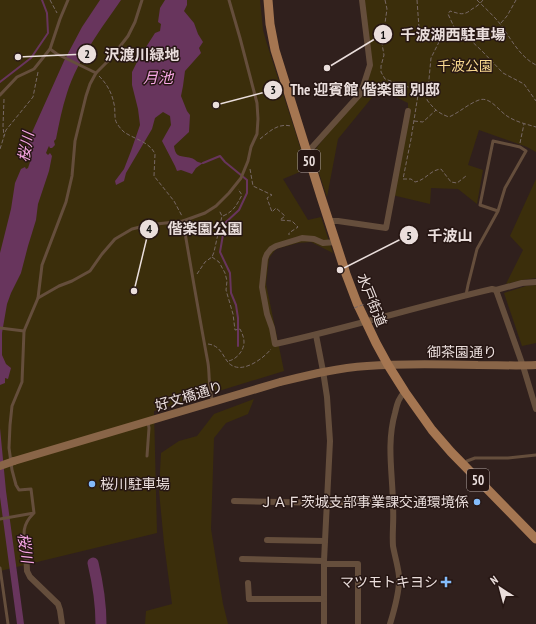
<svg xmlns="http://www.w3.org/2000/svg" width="536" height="624" viewBox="0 0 536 624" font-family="'PT Sans Narrow','Noto Sans JP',sans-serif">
  <rect width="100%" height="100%" fill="#30201d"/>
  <g fill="#3b2e0b">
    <polygon points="0,0 260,0 263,30 267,44 294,128 307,169 283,179 308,220 321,217 333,253 311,242 298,243 276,249 269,258 266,284 284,371 154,411 157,533 0,571"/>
    <polygon points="362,0 536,0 536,152 527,147 479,130 468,165 483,170 477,204 458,189 431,188 430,204 392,195 408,111 408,103 379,89 338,139 327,197 317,167 314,151 347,109 361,93 370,65"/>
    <polygon points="536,179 536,278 522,280 506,284 523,250 510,236"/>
    <polygon points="536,285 536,343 522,346 504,293 526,286"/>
    <polygon points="254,399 248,414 226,423 214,438 211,529 223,604 228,624 145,624 146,611 172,604 164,543 159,491 161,453 179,441 197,436 214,414"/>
  </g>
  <g fill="#68355d">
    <path d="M100,0H121C101,29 78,59 67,93C62,108 59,124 56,139L54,141L55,145L52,148H50L49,146L48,148L46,153L48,155L50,153L52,156L49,171L38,204L36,220L28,246L21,273L11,293L7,304L2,333V355L6,364L11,368L8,379L5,378V383L0,385V253L11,209L15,183L21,169L25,167L26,169L28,168L30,162V160H27L26,158L29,139L64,61L82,27Z"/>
    <path d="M165,0H187V5L184,11L194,23L198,34L203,42L199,48L201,53L185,71L183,86L181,96L187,111L190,115L189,132L174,146C176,159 181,155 191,158C196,159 196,163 203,163L196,168L192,174L181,170L177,171L175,166L162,141L171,125L170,116L163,112L155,118L152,129L126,173L124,181L116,185L115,181L124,169L131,151L140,125L138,109L132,85V72L139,58L155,33L160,31L161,24L158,22L160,8Z"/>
    <polygon points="0,428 6,491 24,624 17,624 0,497"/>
  </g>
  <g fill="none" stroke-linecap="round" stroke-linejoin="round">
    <g stroke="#68355d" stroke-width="2">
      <polyline points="0,82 31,58 48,33 47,13 42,0"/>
      <polyline points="203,163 220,156 225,162 247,180 247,193 239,210 225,223 220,252 230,273 231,293 236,305 238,318 238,346"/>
    </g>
    <path stroke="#68355d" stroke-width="11" d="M93,563C98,584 101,603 101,624"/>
    <g stroke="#776865" stroke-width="1" stroke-dasharray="4 2" stroke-linecap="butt">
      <polyline points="50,0 57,13"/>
      <polyline points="385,0 387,9 382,44 384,55 381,66 381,72 385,79 411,88 418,95 411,139 403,179"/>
      <path d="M417,0L419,28C437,36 436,38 455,29L462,32L482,51L503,73L524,84L536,101"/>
      <path d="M477,0C485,8 494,16 501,25C511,39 520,57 536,65"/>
      <polyline points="501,23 507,16 516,0"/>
      <path d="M455,29L448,14L450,11C460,14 464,16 472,9C476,7 480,4 483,0"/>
      <path d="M442,36L431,58L427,100C435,110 438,113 449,117C460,112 468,104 479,100C490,96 499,111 507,116C516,122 526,124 536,127"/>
      <path d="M99,76C107,84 112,93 114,104C116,111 113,119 118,125C120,128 122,130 124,132C134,139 150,142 155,154L154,176L174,201L182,216"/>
      <polyline points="4,99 3,126 4,136"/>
      <polyline points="414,121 423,122 436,110"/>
      <path d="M260,139C270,131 278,123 291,126"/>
      <polyline points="520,143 524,124"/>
      <polyline points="0,149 6,130 33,97 38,72"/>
      <polyline points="250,169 253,186 272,195 267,198 272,212 276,208 285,216 280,220 292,221 298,227 289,233 289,235"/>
      <path d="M403,179H411L415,182C426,180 430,170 441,169L451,182L457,183L466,176"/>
      <path d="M223,216C234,211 236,206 242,195L238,189"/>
      <path d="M212,257L219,262L225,273L227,281L226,290L233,314L235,330L240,329C242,333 244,337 244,342C244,351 236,360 228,361"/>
      <polyline points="197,274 205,262 212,257 214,252 222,216 219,210"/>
      <path d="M208,344C224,346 223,362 233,366C245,372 264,358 271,349"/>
    </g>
    <g stroke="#654e3c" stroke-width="3">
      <polyline points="50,49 57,54 96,73"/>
      <polyline points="0,95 17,77 34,69 50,49 60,19 68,0"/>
      <path d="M183,221C191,268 199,315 208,363C210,376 208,389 213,402"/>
      <polyline points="466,295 468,285 477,249 498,211 505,188 526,151 520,147 493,141 480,205 498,211"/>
      <polyline points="38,298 59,286 72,281 90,271 102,254 115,239 132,229 148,225 183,221 205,213 216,206 229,193 241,178 248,161 251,147 257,134 258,119 257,103 240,38 229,0"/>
      <polyline points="0,328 24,331"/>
      <polyline points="147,456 149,428 148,422"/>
      <polyline points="465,464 467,461 475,458 508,458 536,455"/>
      <polyline points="0,519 34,513 31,489 19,490 16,485 12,470 9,448 10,425 12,406 22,382 24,331 38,298 42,265 66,202 72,176 75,141 86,96 90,84 96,73 111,58 128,36 135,22 142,0"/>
      <path d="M26,549C23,534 22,525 33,514"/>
      <polyline points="0,568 8,624"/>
    </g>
    <g stroke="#654e3c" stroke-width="6">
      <polyline points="307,153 361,93 370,65 362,0"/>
      <polyline points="329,221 338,221 386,228 408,111"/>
      <path d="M336,242L323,243L314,239L302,238L276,246L271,249L267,254L265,259L262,287L267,314L272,328L275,344C348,328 419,306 492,289L496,290L523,366L536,409"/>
      <polyline points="496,290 522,283 536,282"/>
      <polyline points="316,335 323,371 327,397 330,441 324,561 324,624"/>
      <polyline points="234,501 328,503 369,501"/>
      <polyline points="267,540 325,541"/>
      <polyline points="26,549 27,571 30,577 58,604 60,610 62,624"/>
      <polyline points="242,559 324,561"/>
      <polyline points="325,564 358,564 358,624"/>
      <polyline points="248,583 249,599 324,599"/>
      <path d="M390,624C394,611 400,590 399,576C398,566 395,557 393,546C392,533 394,520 393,507C393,475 386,445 395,413C397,405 398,398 405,392"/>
    </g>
    <path stroke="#896548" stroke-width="8" d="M14,461L280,382C309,375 337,368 367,366C404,363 441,364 478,365C497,365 517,366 536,365"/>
    <polyline stroke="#a57651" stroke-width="9" points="268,0 270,24 275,50 321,197 346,274 357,303 376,343 388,365 405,392 432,430 451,452 536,539"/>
    <polyline stroke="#776865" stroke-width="1" stroke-dasharray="4 2" stroke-linecap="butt" points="354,308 365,304"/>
    <polyline stroke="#896548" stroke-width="8" points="0,466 14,461"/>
  </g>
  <g fill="#84bcfb" stroke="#261613" stroke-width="1.5">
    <circle cx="92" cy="484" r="4"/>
    <circle cx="477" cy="502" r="4"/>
    <path d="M444 576h4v4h4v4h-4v4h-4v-4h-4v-4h4z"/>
  </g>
  <g text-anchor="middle" stroke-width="3" stroke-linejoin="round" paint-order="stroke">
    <g fill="#261613" stroke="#afa2a0" stroke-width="1">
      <rect x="298" y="150" width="22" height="22" rx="3"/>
      <rect x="467" y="469" width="22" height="22" rx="3"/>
    </g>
    <g font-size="13" font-weight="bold" fill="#eadedc">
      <text x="309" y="166">50</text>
      <text x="478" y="485">50</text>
    </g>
    <g font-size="14" fill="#f8d88f" stroke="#261613">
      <text x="465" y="71">千波公園</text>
    </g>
    <g font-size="14" fill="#eadedc" stroke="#261613">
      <text transform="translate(372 300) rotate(68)" y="5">水戸街道</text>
      <text x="462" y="357">御茶園通り</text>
      <text transform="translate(189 396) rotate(-17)" y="5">好文橋通り</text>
    </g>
    <g font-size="14" fill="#eadedc" stroke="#261613" text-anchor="end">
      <text x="100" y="489" text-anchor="start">桜川駐車場</text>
      <text x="469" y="507">ＪＡＦ茨城支部事業課交通環境係</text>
      <text x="438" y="587">マツモトキヨシ</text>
    </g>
    <g font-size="15" font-style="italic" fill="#f8a7e5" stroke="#261613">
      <text x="158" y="83">月池</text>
      <text transform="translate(26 147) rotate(-80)" y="5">桜川</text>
      <text transform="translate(25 548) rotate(82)" y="5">桜川</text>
    </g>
  </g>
  <path fill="none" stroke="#eadedc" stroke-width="1.5" d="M327 68L383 34M18 57L87 54M216 105L273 90M134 291L149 229M340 270L409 235"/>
  <g fill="#eadedc" stroke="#261613" stroke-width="1.5">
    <circle cx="327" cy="68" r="4"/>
    <circle cx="18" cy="57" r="4"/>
    <circle cx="216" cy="105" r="4"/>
    <circle cx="134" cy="291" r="4"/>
    <circle cx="340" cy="270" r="4"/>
    <circle cx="383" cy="34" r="10"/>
    <circle cx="87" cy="54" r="10"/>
    <circle cx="273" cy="90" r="10"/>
    <circle cx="149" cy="229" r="10"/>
    <circle cx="409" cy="235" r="10"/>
  </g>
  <g font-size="12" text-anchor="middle" font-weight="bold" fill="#111">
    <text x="383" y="39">1</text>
    <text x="87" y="58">2</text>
    <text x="273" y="94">3</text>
    <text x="149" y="233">4</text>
    <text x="409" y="240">5</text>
  </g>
  <g font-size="15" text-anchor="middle" font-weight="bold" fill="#eadedc" stroke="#261613" stroke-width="3" stroke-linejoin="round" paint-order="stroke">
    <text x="453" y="40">千波湖西駐車場</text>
    <text x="142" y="60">沢渡川緑地</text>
    <text x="365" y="95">The 迎賓館 偕楽園 別邸</text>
    <text x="205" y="234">偕楽園公園</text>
    <text x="450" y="241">千波山</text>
  </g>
  <g transform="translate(500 588) rotate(324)" stroke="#261613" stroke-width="3" paint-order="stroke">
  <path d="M0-3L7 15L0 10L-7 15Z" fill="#eadedc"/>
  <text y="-6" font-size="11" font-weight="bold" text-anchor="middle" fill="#eadedc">N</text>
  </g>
</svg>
